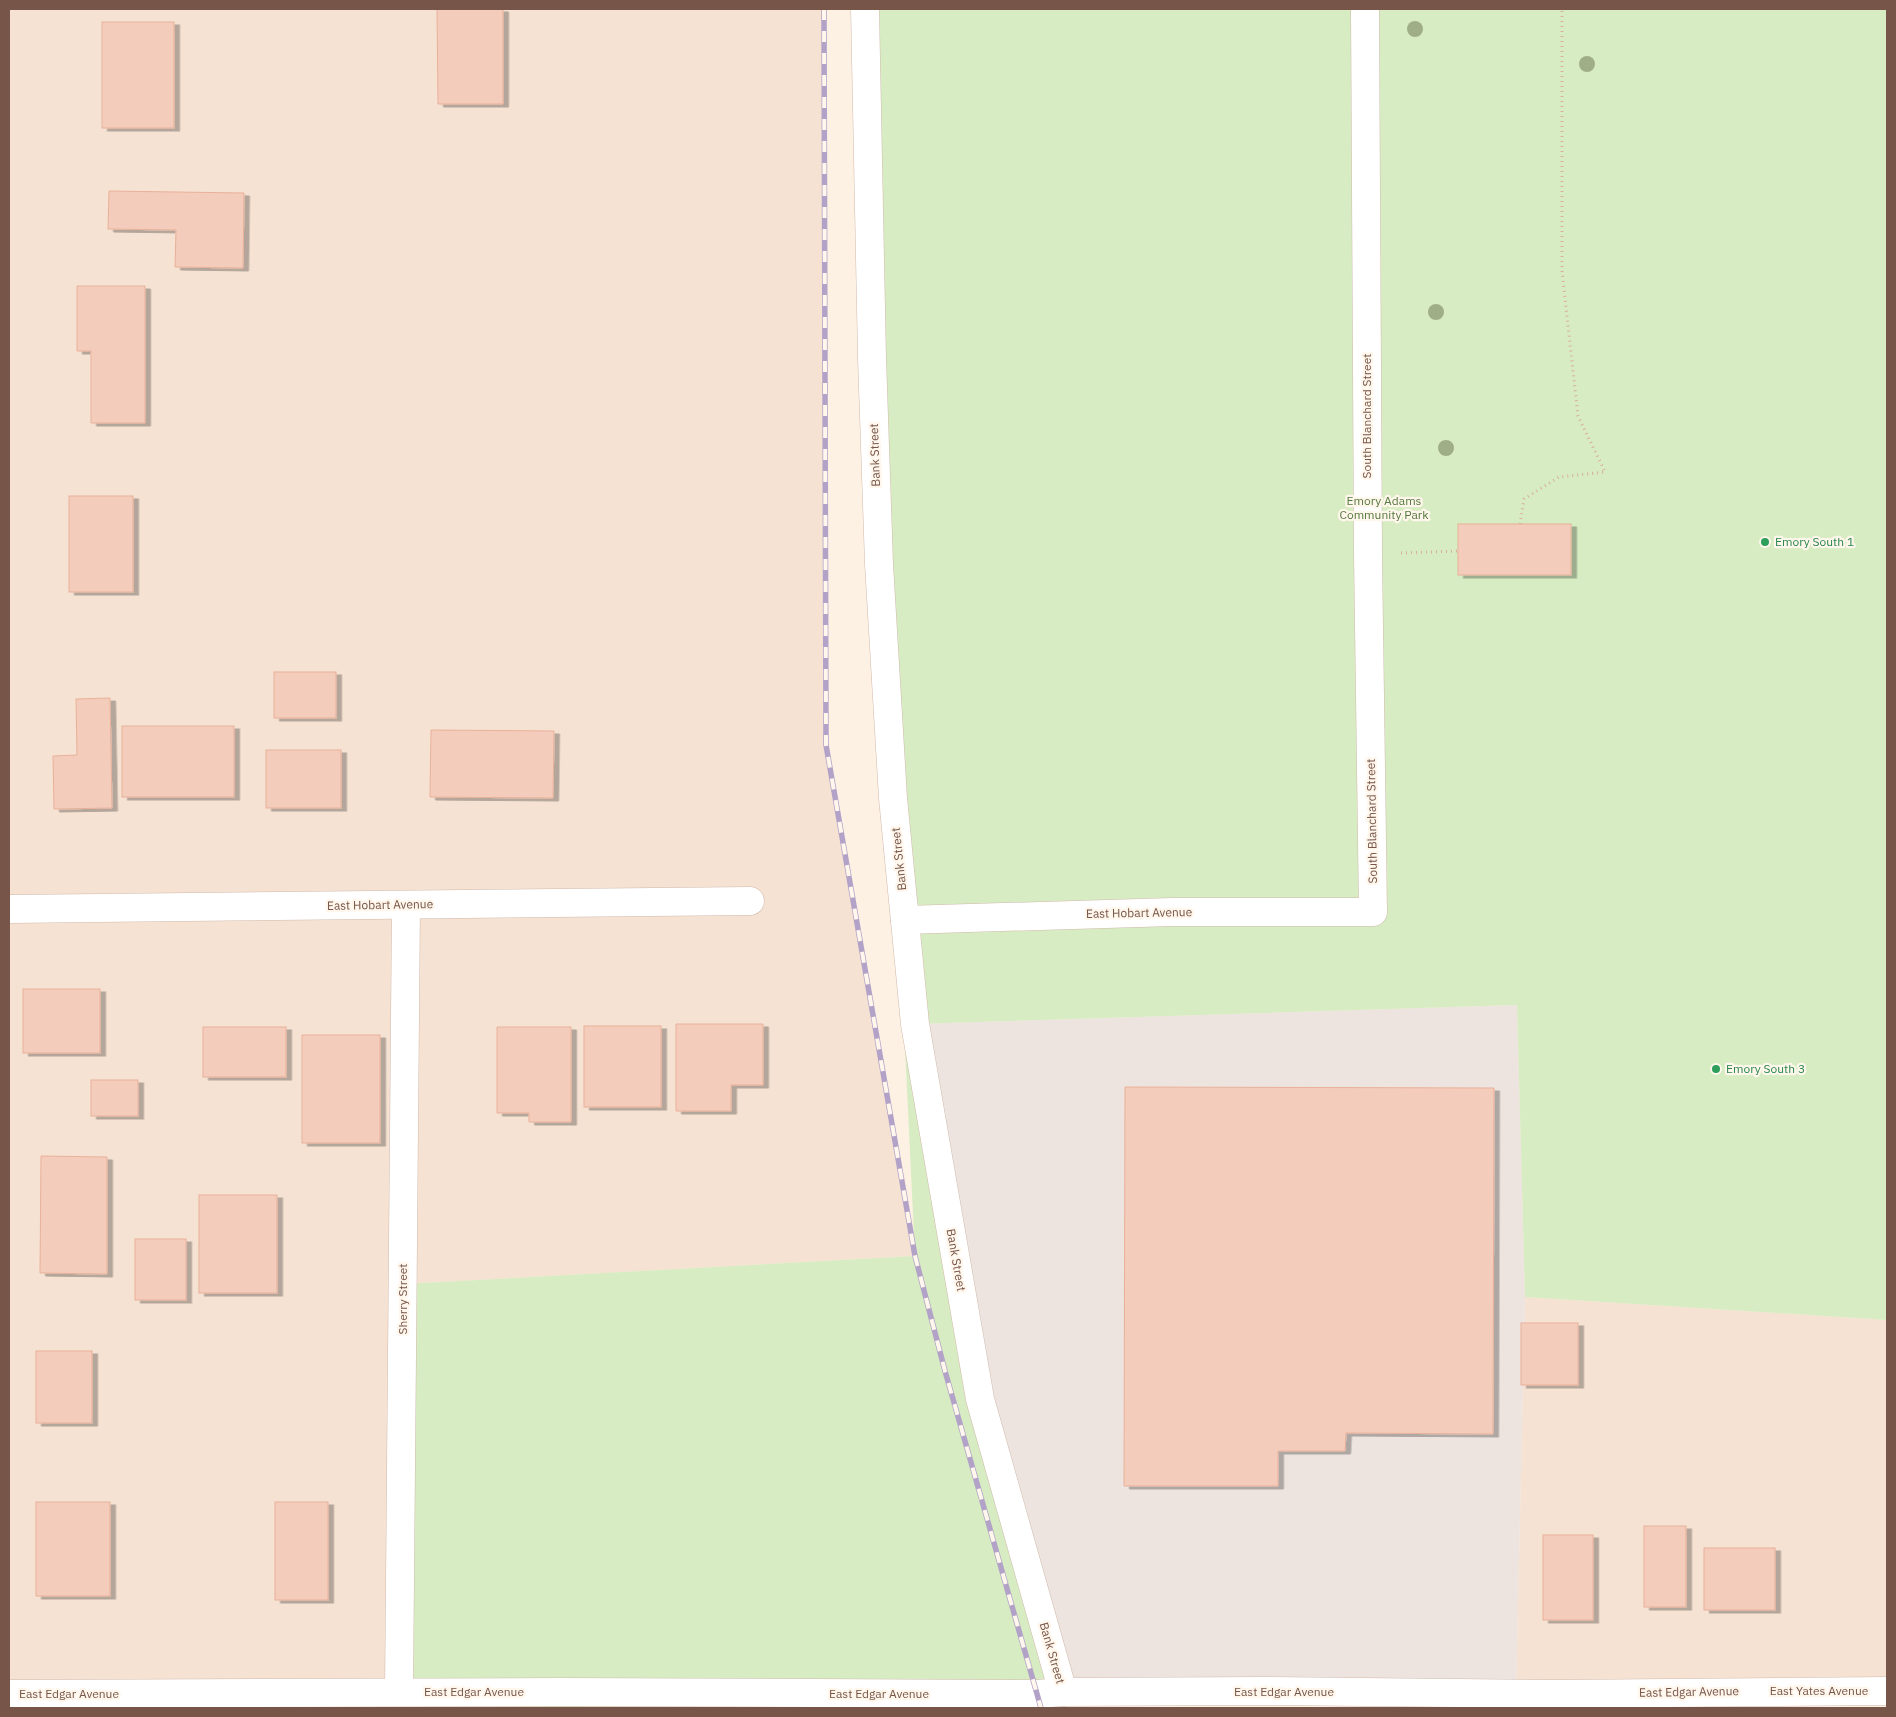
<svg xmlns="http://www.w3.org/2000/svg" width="1896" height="1717" viewBox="0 0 1896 1717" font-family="'IBM Plex Sans',sans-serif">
  <defs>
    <filter id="shadow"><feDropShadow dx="5.5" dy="3" stdDeviation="0" flood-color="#0004"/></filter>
  </defs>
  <rect width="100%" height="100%" fill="#fdf1e4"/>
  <g fill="#f5e2d2">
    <polygon points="9,9 824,9 826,745 915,1256 403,1284 399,1692 203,1694 202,1708 9,1708"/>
    <polygon points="1525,1297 1887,1320 1887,1691 1516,1693"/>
  </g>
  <polygon fill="#ede4df" points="1517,1005 1525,1297 1516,1693 1037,1694 915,1024"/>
  <polygon fill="#d7ecc2" points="869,9 1887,9 1887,1320 1525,1297 1517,1005 915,1024 980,1399 1063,1692 977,1694 982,1708 202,1708 203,1693 399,1692 403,1284 915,1256 893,798"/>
  <g fill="#f4ccbb" stroke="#e8b19a" filter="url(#shadow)">
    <polygon points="437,9 503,9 503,104 438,104"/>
    <rect x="102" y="22" width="72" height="106"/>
    <polygon points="109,191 244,193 243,268 175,267 176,230 108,229"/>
    <polygon points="77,286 145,286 145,423 91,423 91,351 77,351"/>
    <rect x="69" y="496" width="64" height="96"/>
    <rect x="1458" y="524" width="113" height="51"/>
    <rect x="274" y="672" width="62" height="46"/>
    <polygon points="110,698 112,808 54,809 53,756 77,755 76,699"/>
    <rect x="122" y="726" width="112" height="71"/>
    <polygon points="431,730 554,731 553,798 430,797"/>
    <rect x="266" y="750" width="75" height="58"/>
    <rect x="23" y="989" width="77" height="64"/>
    <polygon points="676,1024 763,1024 763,1085 731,1085 731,1111 676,1111"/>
    <rect x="584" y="1026" width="77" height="81"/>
    <rect x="203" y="1027" width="83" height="50"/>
    <polygon points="497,1027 571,1027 571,1122 529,1122 529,1113 497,1113"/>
    <rect x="302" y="1035" width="78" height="108"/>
    <rect x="91" y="1080" width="47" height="36"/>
    <polygon points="1125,1087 1494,1088 1493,1434 1346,1433 1345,1451 1278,1451 1278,1486 1124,1486"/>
    <polygon points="41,1156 107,1157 107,1274 40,1273"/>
    <rect x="199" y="1195" width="78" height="98"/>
    <rect x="135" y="1239" width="51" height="61"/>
    <rect x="1521" y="1323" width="57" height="62"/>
    <rect x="36" y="1351" width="56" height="72"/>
    <rect x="36" y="1502" width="74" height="94"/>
    <rect x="275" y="1502" width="53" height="98"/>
    <rect x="1644" y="1526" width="42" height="81"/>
    <rect x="1543" y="1535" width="50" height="85"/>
    <rect x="1704" y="1548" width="71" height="62"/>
  </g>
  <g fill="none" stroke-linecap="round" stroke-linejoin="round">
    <g stroke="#d1baac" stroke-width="29">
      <g id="minor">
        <polyline points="865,9 872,358 879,564 893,798 915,1024 980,1399 1063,1692"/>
        <polyline points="9,909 750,901"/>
        <polyline points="905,920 1172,912 1373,912 1368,554 1365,9"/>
        <polyline points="399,1692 406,905"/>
        <polyline points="9,1694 559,1692 1037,1694 1063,1692 1263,1691 1556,1694 1887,1691"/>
      </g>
    </g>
    <g stroke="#d9af9d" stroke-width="3" stroke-dasharray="1 4" stroke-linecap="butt">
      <polyline points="1520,524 1524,499 1559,477 1605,472 1578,416 1562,271 1562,9"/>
      <polyline points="1401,553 1458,551"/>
    </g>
    <use href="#minor" stroke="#fff" stroke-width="28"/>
    <g stroke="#b3a2c8" stroke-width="5.5">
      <polyline id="rail" points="824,9 826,745 915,1256 945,1371 1041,1708"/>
    </g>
    <use href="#rail" stroke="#fff6ec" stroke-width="4" stroke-dasharray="11" stroke-linecap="butt"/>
  </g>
  <g fill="#a0ae88">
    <circle cx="1415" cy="29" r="8"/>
    <circle cx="1587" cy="64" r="8"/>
    <circle cx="1436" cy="312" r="8"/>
    <circle cx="1446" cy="448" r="8"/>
  </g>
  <g fill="#2e9e5b" stroke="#fff6ec" stroke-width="2">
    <circle cx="1765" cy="542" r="5"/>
    <circle cx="1716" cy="1069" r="5"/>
  </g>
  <g text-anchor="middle" stroke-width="4.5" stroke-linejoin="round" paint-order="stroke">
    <g font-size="12" fill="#775548" stroke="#fff6ec">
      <text transform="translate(1367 416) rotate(-90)" y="4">South Blanchard Street</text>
      <text transform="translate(875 455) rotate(-92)" y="4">Bank Street</text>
      <text transform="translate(1372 821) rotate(-91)" y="4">South Blanchard Street</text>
      <text transform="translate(899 859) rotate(-96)" y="4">Bank Street</text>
      <text transform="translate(380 905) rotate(-1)" y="4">East Hobart Avenue</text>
      <text transform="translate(1139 913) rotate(-1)" y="4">East Hobart Avenue</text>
      <text transform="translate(956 1260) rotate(80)" y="4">Bank Street</text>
      <text transform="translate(403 1299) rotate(-90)" y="4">Sherry Street</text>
      <text transform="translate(1052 1653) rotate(74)" y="4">Bank Street</text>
      <text x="1819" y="1695">East Yates Avenue</text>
      <text x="474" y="1696">East Edgar Avenue</text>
      <text x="1284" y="1696">East Edgar Avenue</text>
      <text transform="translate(1689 1692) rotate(-1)" y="4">East Edgar Avenue</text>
      <text x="69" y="1698">East Edgar Avenue</text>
      <text x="879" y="1698">East Edgar Avenue</text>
    </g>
    <g font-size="12" fill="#54783d" stroke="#fff6ec">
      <text x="1384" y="505">Emory Adams<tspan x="1384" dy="14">Community Park</tspan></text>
    </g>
    <g font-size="12" fill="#27864d" stroke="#fff6ec" text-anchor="start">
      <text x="1775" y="546">Emory South 1</text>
      <text x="1726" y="1073">Emory South 3</text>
    </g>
  </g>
  <rect width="1896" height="1717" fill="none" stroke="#775548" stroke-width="20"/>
</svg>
